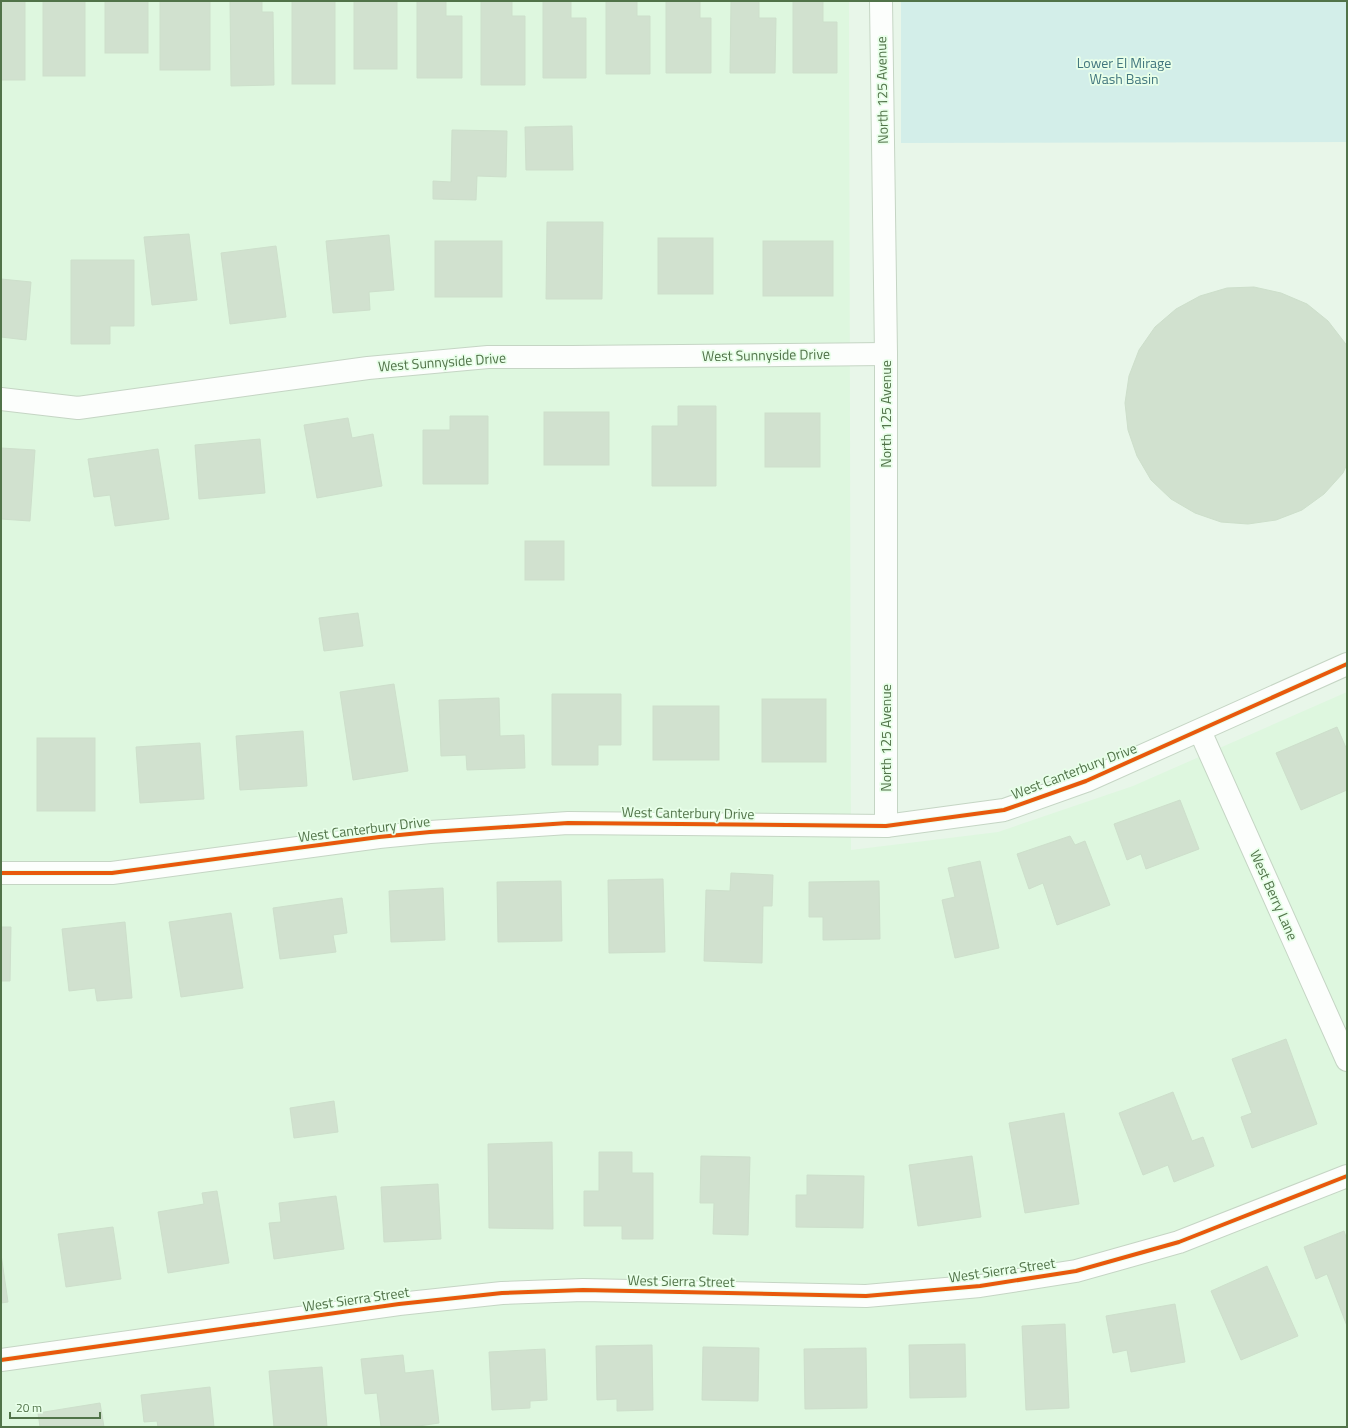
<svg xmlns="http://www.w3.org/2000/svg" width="1348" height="1428" viewBox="0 0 1348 1428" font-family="'Titillium Web',sans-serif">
  <rect width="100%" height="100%" fill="#e8f6e9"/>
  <polygon fill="#def7df" points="1,1 849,1 851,850 998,832 1133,786 1347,692 1347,1427 1,1427"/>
  <polygon fill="#d3eee9" points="901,1 1347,1 1347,142 901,143"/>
  <g fill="#d1e1cf" stroke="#cddfcb">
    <rect x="1" y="1" width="24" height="79"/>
    <rect x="43" y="1" width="42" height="75"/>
    <rect x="105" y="1" width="43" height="52"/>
    <rect x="160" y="1" width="50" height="69"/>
    <polygon points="230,1 262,1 262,12 273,12 274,85 231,86"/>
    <rect x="292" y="1" width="43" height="83"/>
    <rect x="354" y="1" width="43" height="68"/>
    <polygon points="417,1 446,1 446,16 462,16 462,78 417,78"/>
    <polygon points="481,1 512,1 512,16 525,16 525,85 481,85"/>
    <polygon points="543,1 571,1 571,18 586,18 586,78 543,78"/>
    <polygon points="606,1 637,1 637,16 650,16 650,74 606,74"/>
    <polygon points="666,1 700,1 700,18 711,18 711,73 666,73"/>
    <polygon points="731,1 759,1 759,18 776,18 775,73 730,73"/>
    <polygon points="793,1 823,1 823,22 837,22 837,73 793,73"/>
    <polygon points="572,126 573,170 526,170 525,127"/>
    <polygon points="452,130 507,131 506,177 477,176 476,200 433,199 433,181 451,182"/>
    <polygon points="547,222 603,222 602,299 546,299"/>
    <polygon points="189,234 197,300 152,305 144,237"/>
    <polygon points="389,235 394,290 369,292 370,310 333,313 326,241"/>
    <rect x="658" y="238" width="55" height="56"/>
    <rect x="435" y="241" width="67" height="56"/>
    <rect x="763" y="241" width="70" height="55"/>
    <polygon points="276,246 286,317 230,324 221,253"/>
    <polygon points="71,260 134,260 134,326 110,326 110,344 71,344"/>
    <polygon points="1,279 31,282 26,340 1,337"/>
    <polygon points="1254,287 1281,293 1307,304 1328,321 1345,343 1347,346 1347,464 1343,473 1324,494 1302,510 1276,520 1248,524 1221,522 1195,513 1171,499 1151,480 1137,456 1128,430 1125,403 1129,376 1139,350 1155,327 1176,309 1200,296 1227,288"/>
    <polygon points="678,406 716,406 716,486 652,486 652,426 678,426"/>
    <rect x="544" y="412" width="65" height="53"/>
    <rect x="765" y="413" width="55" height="54"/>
    <polygon points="450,416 488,416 488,484 423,484 423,430 450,430"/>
    <polygon points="348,418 352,438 373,434 382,486 317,498 304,425"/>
    <polygon points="260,439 265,493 199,499 195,445"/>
    <polygon points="1,448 35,450 30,521 1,519"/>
    <polygon points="158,449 169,519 115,526 110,495 94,497 88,459"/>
    <rect x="525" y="541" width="39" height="39"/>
    <polygon points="358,613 363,646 324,651 319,618"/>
    <polygon points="394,684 408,771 353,780 340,692"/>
    <polygon points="552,694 621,694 621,745 598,745 598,765 552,765"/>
    <polygon points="499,698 500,736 524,735 525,768 467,770 466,755 441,756 439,700"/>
    <rect x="762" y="699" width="64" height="63"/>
    <rect x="653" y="706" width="66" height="54"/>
    <polygon points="1337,727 1347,750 1347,790 1301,810 1276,753"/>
    <polygon points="303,731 307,786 240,790 236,736"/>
    <rect x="37" y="738" width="58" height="73"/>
    <polygon points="200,743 204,799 140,803 136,747"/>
    <polygon points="1180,800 1199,849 1146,869 1141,854 1127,860 1114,824"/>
    <polygon points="1070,836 1075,845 1085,841 1110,905 1057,925 1043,883 1029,889 1017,854"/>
    <polygon points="980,861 999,948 955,958 942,900 955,897 948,868"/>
    <polygon points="731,873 773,875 772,906 763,906 762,963 704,961 706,890 730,891"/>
    <polygon points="663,879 665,952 609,953 608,880"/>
    <polygon points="561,881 562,941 498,942 497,882"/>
    <polygon points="879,881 880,939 823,940 823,917 809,917 809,882"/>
    <polygon points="443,888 445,940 391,942 389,891"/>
    <polygon points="342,898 347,933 333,935 336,952 280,959 273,908"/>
    <polygon points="231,913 243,988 181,997 169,922"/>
    <polygon points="125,922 132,998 97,1001 95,988 69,991 62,929"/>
    <polygon points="1,927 11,927 10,981 1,981"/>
    <polygon points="1286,1039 1317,1124 1252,1148 1241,1117 1252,1113 1232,1059"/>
    <polygon points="1173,1092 1192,1141 1203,1137 1214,1166 1174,1182 1168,1165 1143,1175 1119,1113"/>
    <polygon points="334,1101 338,1132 294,1138 290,1108"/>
    <polygon points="1064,1113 1079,1204 1025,1213 1009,1123"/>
    <polygon points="552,1142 553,1229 489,1228 488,1144"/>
    <polygon points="599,1152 632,1152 632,1173 653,1173 653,1239 622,1239 622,1226 584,1226 584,1191 599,1191"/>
    <polygon points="701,1156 750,1157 748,1235 713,1234 714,1203 700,1203"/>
    <polygon points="972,1156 981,1217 918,1226 909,1165"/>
    <polygon points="807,1175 864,1176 863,1228 796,1227 796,1195 807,1195"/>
    <polygon points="438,1184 441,1239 384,1242 381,1187"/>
    <polygon points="217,1191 229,1263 168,1273 158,1212 204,1204 202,1193"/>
    <polygon points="336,1196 344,1249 274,1259 269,1223 281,1222 279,1203"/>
    <polygon points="113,1227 121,1279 66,1287 58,1234"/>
    <polygon points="1344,1231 1347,1240 1347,1326 1327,1274 1316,1279 1304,1247"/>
    <polygon points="1,1254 8,1302 1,1303"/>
    <polygon points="1267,1266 1298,1336 1241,1360 1211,1291"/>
    <polygon points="1175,1304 1185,1362 1131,1372 1127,1350 1113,1353 1106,1316"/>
    <polygon points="1065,1324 1069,1408 1026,1410 1022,1326"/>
    <polygon points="965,1344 966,1397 910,1398 909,1345"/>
    <polygon points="652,1345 653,1410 617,1411 617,1399 597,1400 596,1346"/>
    <polygon points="703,1347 759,1348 758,1401 702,1400"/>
    <polygon points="866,1348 867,1408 805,1409 804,1349"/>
    <polygon points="545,1349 547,1400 530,1401 530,1408 492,1410 489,1352"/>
    <polygon points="403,1355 405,1373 433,1370 439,1423 412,1427 381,1427 377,1393 365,1394 361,1359"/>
    <polygon points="322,1367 327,1427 274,1427 269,1371"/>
    <polygon points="210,1387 214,1427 158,1427 157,1421 144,1422 141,1395"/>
    <polygon points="100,1403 104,1427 40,1427 38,1413"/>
  </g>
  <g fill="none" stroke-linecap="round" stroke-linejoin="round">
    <g stroke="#c5d5c4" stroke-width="24">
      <g id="minor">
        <polyline points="881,1 886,354 886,826"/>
        <polyline points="1,399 78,408 368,368 488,357 571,357 886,354"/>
        <polyline points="1200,731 1347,1060"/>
        <polyline points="1,873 112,873 379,837 430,832 568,823 886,826 1004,810 1086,781 1347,664"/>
        <polyline points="1,1360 399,1304 502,1293 583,1290 866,1296 980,1286 1076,1271 1179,1242 1347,1176"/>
      </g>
    </g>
    <use href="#minor" stroke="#fcfefc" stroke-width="22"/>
    <g stroke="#e8ffe9" stroke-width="6">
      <g id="cycleway">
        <polyline points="1,873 112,873 379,837 430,832 568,823 886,826 1004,810 1086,781 1347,664"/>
        <polyline points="1,1360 399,1304 502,1293 583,1290 866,1296 980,1286 1076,1271 1179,1242 1347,1176"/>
      </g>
    </g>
    <use href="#cycleway" stroke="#e8590c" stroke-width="4"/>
  </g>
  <g text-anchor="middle" stroke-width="3.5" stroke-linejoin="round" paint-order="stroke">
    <g font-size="14" fill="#43777f" stroke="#e8ffe9">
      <text x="1124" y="68">Lower El Mirage<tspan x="1124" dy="16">Wash Basin</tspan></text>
    </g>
    <g font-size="14" fill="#517349" stroke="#e8ffe9">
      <text transform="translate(882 90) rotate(-91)" y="5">North 125 Avenue</text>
      <text transform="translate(766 355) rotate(-1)" y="5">West Sunnyside Drive</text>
      <text transform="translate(442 362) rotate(-4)" y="5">West Sunnyside Drive</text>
      <text transform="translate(886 414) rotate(-90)" y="5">North 125 Avenue</text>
      <text transform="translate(886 738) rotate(-90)" y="5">North 125 Avenue</text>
      <text transform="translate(1074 771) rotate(-21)" y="5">West Canterbury Drive</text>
      <text transform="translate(688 813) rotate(1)" y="5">West Canterbury Drive</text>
      <text transform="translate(364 829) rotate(-7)" y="5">West Canterbury Drive</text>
      <text transform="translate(1274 895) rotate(66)" y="5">West Berry Lane</text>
      <text transform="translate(1002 1270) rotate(-8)" y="5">West Sierra Street</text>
      <text transform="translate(681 1281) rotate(1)" y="5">West Sierra Street</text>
      <text transform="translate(356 1299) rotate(-8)" y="5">West Sierra Street</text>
    </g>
  </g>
  <rect width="1348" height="1428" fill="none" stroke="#517349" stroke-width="4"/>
  <path d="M10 1412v6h90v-6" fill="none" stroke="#517349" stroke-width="2"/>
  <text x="16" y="1412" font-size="12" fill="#517349" stroke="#e8ffe9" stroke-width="3" paint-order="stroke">20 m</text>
</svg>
